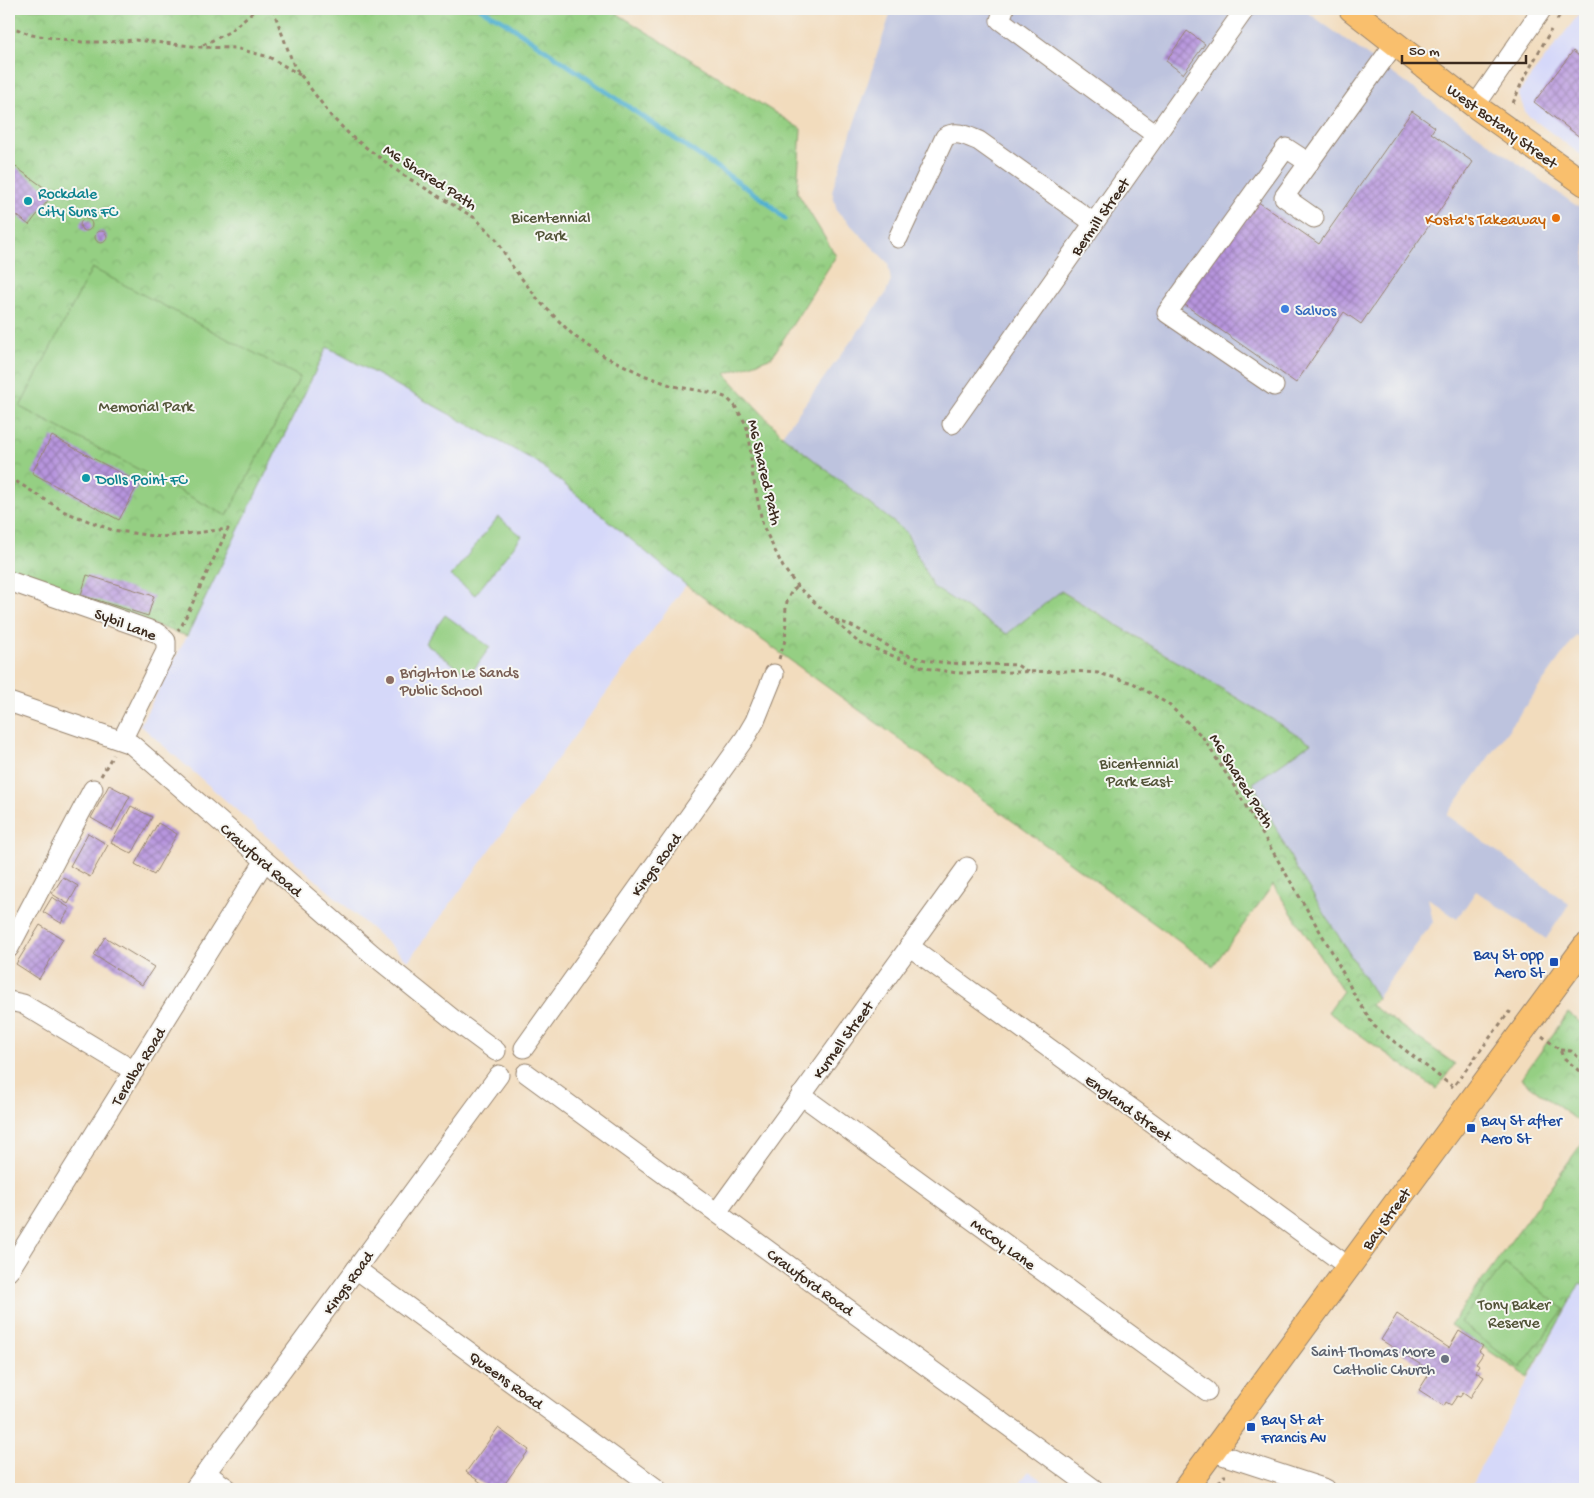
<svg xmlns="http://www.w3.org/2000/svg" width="1594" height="1498" viewBox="0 0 1594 1498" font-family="'Gochi Hand',sans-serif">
  <defs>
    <pattern id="park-crowns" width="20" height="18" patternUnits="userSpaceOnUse" patternTransform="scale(1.25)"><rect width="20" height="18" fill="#95cf83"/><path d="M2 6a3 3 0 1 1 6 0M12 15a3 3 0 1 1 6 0" fill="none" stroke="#81b271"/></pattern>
    <pattern id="building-cross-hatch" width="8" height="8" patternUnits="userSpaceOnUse" patternTransform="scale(1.25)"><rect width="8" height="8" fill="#b795de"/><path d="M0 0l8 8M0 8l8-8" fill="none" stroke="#967ab3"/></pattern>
  </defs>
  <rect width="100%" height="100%" fill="#f6f6f2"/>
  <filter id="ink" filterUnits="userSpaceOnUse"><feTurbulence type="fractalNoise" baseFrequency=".02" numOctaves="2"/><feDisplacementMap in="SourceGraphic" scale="10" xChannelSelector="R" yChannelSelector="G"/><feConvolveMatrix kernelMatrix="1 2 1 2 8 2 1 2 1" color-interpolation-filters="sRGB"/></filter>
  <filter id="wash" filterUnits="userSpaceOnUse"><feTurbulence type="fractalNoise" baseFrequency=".0096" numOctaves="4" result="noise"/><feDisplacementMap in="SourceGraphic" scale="20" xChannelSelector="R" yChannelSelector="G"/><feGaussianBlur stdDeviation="1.12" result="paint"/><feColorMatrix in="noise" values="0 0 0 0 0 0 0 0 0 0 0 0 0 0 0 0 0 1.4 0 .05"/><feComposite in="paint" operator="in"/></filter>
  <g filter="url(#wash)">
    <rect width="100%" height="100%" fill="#f2dcbd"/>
    <g fill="#d5d8f9">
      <polygon points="1583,9 1585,9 1585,158 1526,114 1518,93"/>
      <polygon points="327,347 537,462 686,585 408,961 140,725 187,636"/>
      <polygon points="1580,1283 1585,1285 1585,1489 1469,1489"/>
      <polygon points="1029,1471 1053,1489 1015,1489"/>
    </g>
    <polygon fill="#bdc3de" points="892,9 1303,9 1585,212 1585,642 1576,636 1447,815 1569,904 1546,939 1476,891 1457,919 1428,898 1433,922 1377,998 1295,866 1253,782 1311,743 1062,591 1007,635 933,587 906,532 782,435 885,295 891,281 888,263 837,211 832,191"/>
    <g fill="url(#park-crowns)" stroke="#687c50">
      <polygon points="9,9 610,9 801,129 797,192 836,256 772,357 725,374 782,435 906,532 933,587 1007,634 1061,591 1311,743 1253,783 1295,866 1377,998 1371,1005 1455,1064 1436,1089 1328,1012 1343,991 1273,885 1213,966 686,585 537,462 327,347 187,636 9,575"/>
      <polygon points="1568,1013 1585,1026 1585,1126 1521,1079"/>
      <polygon points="1585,1139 1585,1285 1580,1283 1528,1377 1450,1325"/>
    </g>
    <g fill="#95cf83" stroke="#687c50">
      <polygon points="92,268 300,377 227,516 20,407"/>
      <polygon points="498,517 522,536 475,595 451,576"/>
      <polygon points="445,615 490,647 469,676 425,643"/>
      <polygon points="1505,1264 1564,1309 1520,1368 1460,1322"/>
    </g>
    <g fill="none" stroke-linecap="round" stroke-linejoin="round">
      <polyline stroke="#51b0d0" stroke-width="5" points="481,9 502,20 767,202 785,219"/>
    </g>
    <g id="blocks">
      <g fill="url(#building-cross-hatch)">
        <polygon points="1187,31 1205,44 1183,74 1166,61"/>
        <polygon points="1573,51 1585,61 1585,141 1534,102"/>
        <polygon points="1412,111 1435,127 1431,133 1473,162 1361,324 1344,312 1296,383 1178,300 1251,197 1319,244"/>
        <polygon points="13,165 53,194 29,225 9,209 9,170"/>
        <circle cx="86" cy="225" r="6"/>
        <circle cx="101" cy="237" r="6"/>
        <polygon points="52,436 139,483 119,520 32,473"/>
        <polygon points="87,575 154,596 148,616 81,595"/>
        <polygon points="109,785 130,796 112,830 91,818"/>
        <polygon points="131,806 152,817 132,854 111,843"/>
        <polygon points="158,823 177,834 154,875 135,864"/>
        <polygon points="88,833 108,845 90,877 70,866"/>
        <polygon points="63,877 78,886 68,904 52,894"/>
        <polygon points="52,897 70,908 61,923 43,912"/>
        <polygon points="40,925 63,939 39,979 16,964"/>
        <polygon points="105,937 154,967 142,985 94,955"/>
        <polygon points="1397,1314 1449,1348 1459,1331 1483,1346 1479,1351 1483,1354 1476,1364 1480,1366 1476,1372 1484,1377 1470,1398 1463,1393 1460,1397 1457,1396 1451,1405 1446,1402 1444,1406 1419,1390 1431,1371 1381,1340"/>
        <polygon points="498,1428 529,1450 501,1489 490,1489 466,1472"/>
      </g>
    </g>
  </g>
  <g filter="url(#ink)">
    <use href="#blocks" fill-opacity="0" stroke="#96836e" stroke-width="1"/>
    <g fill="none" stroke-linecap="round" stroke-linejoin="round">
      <g stroke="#96836e" stroke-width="21">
        <g id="minor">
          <polyline points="1004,9 1000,20 1156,135"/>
          <polyline points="1475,106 1542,9"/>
          <polyline points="1314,218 1284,197 1395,43"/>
          <path d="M898,238L945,137C957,130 967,136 979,141L1094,223"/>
          <polyline points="1274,386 1167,313 1286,148 1309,163"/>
          <polyline points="952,424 1245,9"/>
          <polyline points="9,581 158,633 166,641 166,651 122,740"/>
          <polyline points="9,702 131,744 372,954 454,1020 496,1051"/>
          <polyline points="909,946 1349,1267"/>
          <polyline points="9,948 93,789"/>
          <polyline points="9,1001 23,1004 134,1071"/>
          <polyline points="524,1048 745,738 755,721 774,674"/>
          <polyline points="526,1073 1094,1489"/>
          <polyline points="801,1095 1207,1391"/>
          <polyline points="717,1212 967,867"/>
          <polyline points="356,1269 657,1489"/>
          <polyline points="9,1271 264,862"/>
          <polyline points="1213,1452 1326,1489"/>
          <polyline points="206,1473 228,1489"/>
          <polyline points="194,1489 499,1075"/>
        </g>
      </g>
      <g stroke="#96836e" stroke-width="26">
        <g id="major">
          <polyline points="1351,9 1475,106 1585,184"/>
          <polyline points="1185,1489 1585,946"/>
        </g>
      </g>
      <g stroke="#96836e" stroke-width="3" stroke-dasharray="4 4" stroke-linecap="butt">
        <polyline points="274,9 275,15 294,66 331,116 352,137 403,175 475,218 496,239 512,266 540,302 574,336 604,356 646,376 673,386 714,393 727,398 735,406 746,424 750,443 752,472 763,526 783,567 797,586 859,643 925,668 957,673 1072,671 1098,673 1133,683 1168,704 1202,736 1234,786 1331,950 1354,994 1374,1026 1453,1087 1509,1012 1511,1013"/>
        <polyline points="1557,20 1565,9"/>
        <polyline points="9,26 32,35 82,42 109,42 135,40 201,47 235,48 269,57 300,75"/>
        <polyline points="203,45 229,32 256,9"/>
        <polyline points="1513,103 1522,82 1551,30"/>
        <polyline points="9,477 65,512 112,530 160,537 228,529 182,625 178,630"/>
        <path d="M835,620C861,627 880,644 905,654C939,667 980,663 1017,665L1028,672"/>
        <path d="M779,659C781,652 784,646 785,639C788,619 780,601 797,586"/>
        <polyline points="101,776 113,755"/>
        <polyline points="1542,1036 1560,1050 1563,1057 1585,1076"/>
        <polyline points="1560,1050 1571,1051 1585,1063"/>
        <polyline points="1214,1489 1224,1476 1226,1476"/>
      </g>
      <use href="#minor" stroke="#fff" stroke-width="19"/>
      <use href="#major" stroke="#f9bf6d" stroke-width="24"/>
    </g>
  </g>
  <g fill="#0f9aa8" stroke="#f6f6f2" stroke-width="2">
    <circle cx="28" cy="201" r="5"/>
    <circle cx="86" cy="478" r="5"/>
  </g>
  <circle fill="#e8710a" stroke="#f6f6f2" stroke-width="2" cx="1556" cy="218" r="5"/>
  <circle fill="#3f7fe0" stroke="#f6f6f2" stroke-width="2" cx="1285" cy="309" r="5"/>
  <circle fill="#8d6e63" stroke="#f6f6f2" stroke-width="2" cx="390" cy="680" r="5"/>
  <g fill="#1a4fb4" stroke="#f6f6f2" stroke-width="2">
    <rect x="1549" y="957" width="10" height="10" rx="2.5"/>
    <rect x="1466" y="1123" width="10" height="10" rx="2.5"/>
    <rect x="1246" y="1422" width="10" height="10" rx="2.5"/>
  </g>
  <circle fill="#6b7280" stroke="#f6f6f2" stroke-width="2" cx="1445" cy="1359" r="5"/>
  <g text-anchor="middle" stroke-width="4" stroke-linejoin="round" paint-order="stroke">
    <g font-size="16" fill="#3b2a1e" stroke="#f6f6f2">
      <text transform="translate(1503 125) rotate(36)" y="6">West Botany Street</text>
      <text transform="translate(431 176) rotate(33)" y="6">M6 Shared Path</text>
      <text transform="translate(1099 216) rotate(-55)" y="6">Bermill Street</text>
      <text transform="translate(766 472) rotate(77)" y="6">M6 Shared Path</text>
      <text transform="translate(126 623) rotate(21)" y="6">Sybil Lane</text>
      <text transform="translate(1243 780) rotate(58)" y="6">M6 Shared Path</text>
      <text transform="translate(262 859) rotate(41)" y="6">Crawford Road</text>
      <text transform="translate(655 864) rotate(-54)" y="6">Kings Road</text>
      <text transform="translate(842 1039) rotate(-54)" y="6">Kurnell Street</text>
      <text transform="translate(137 1066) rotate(-58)" y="6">Teralba Road</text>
      <text transform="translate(1129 1107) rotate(36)" y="6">England Street</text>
      <text transform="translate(1385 1218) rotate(-54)" y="6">Bay Street</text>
      <text transform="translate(1004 1243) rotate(36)" y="6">McCoy Lane</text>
      <text transform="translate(811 1281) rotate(36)" y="6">Crawford Road</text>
      <text transform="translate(347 1282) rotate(-54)" y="6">Kings Road</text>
      <text transform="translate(507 1379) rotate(36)" y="6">Queens Road</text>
    </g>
    <g font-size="16" fill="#0d838f" stroke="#f6f6f2" text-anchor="start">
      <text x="38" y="198">Rockdale<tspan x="38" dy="18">City Suns FC</tspan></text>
      <text x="96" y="484">Dolls Point FC</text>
    </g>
    <g font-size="16" fill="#525337" stroke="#f6f6f2">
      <text x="551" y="222">Bicentennial<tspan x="551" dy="18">Park</tspan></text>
      <text x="146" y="411">Memorial Park</text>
      <text x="1139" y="768">Bicentennial<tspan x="1139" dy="18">Park East</tspan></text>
      <text x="1514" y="1309">Tony Baker<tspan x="1514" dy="18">Reserve</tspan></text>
    </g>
    <g font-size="16" fill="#c56008" stroke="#f6f6f2" text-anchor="end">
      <text x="1546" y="224">Kosta's Takeaway</text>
    </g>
    <g font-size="16" fill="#366cbe" stroke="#f6f6f2" text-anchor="start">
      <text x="1295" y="315">Salvos</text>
    </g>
    <g font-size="16" fill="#785e54" stroke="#f6f6f2" text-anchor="start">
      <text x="400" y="677">Brighton Le Sands<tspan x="400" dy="18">Public School</tspan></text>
    </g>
    <g font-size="16" fill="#164399" stroke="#f6f6f2" text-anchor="start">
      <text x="1544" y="959" text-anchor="end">Bay St opp<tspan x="1544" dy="18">Aero St</tspan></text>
      <text x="1481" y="1125">Bay St after<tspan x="1481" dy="18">Aero St</tspan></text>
      <text x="1261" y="1424">Bay St at<tspan x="1261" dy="18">Francis Av</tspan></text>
    </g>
    <g font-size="16" fill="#5b616d" stroke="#f6f6f2" text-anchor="end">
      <text x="1435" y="1356">Saint Thomas More<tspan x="1435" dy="18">Catholic Church</tspan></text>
    </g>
  </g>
  <rect width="1594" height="1498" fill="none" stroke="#f6f6f2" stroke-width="30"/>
  <path d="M1402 55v8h124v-8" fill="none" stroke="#3b2a1e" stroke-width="2.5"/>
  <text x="1409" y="55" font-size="15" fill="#3b2a1e" stroke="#f6f6f2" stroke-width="4" paint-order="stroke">50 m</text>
</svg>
